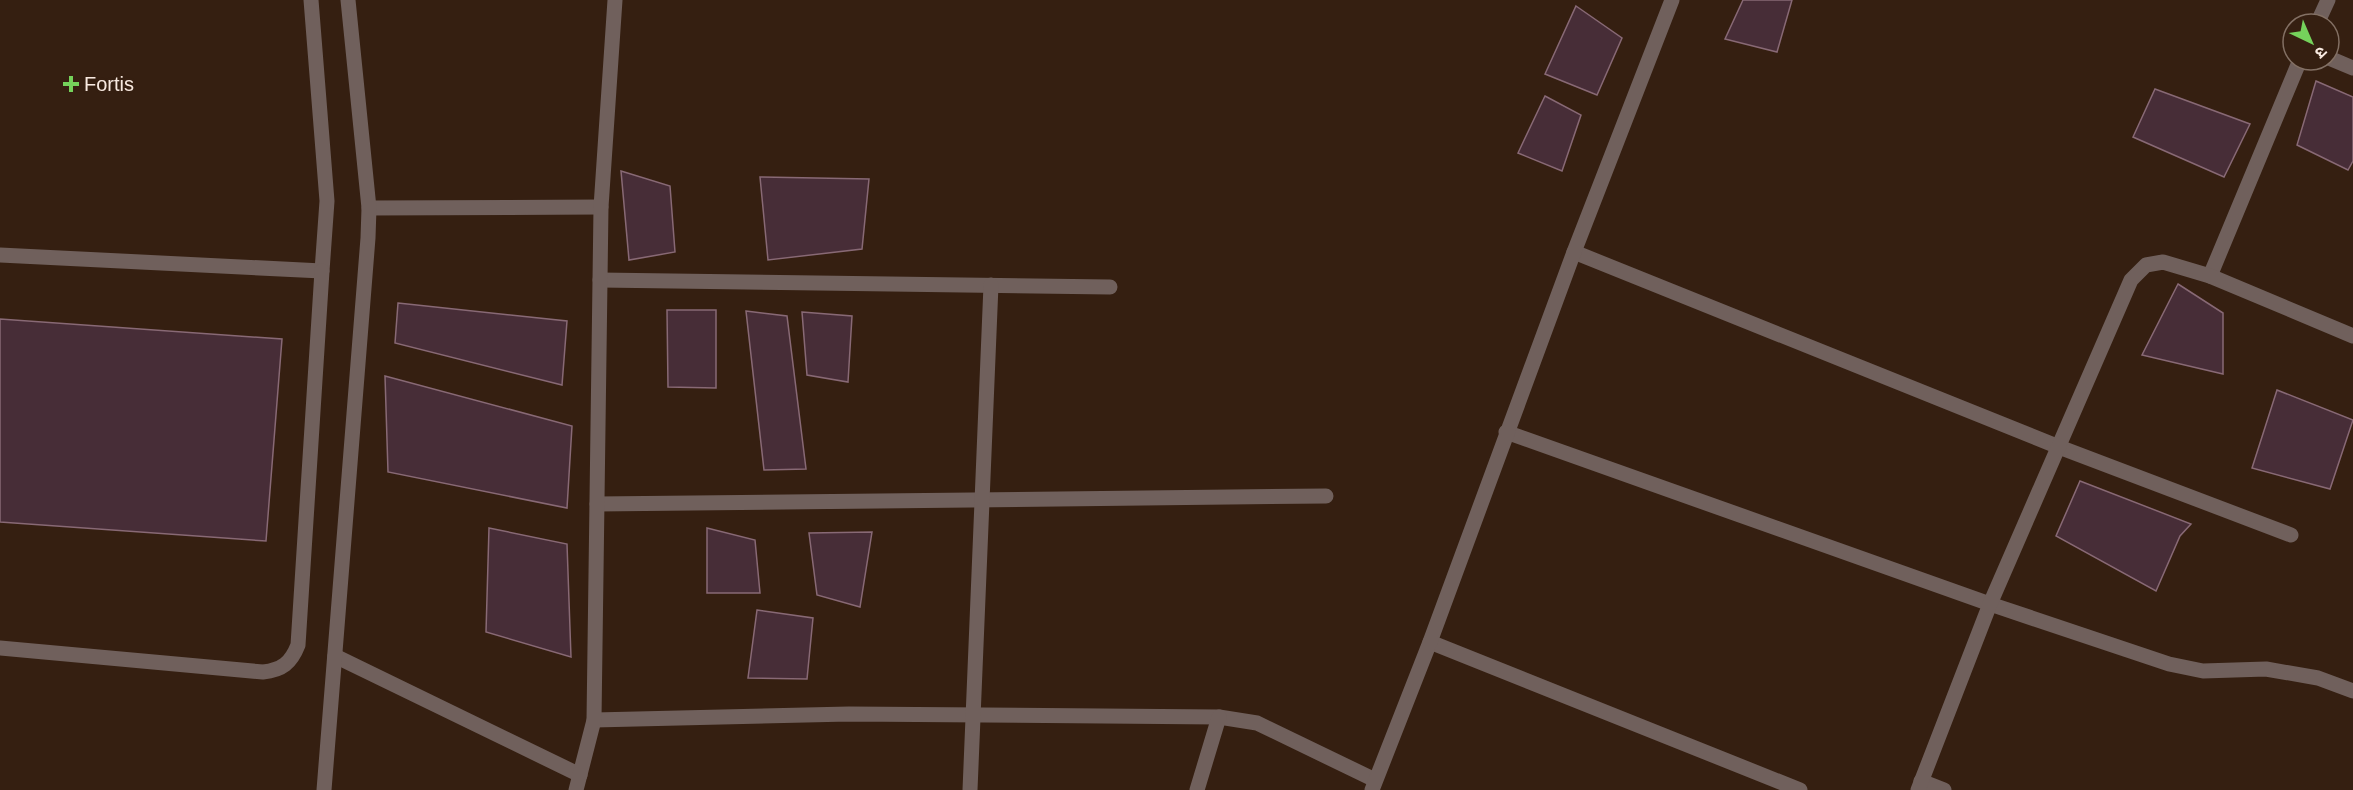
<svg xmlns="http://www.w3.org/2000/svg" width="2353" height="790" viewBox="0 0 2353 790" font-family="Arial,'Noto Sans Devanagari',sans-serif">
  <rect width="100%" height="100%" fill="#351f11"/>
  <g fill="#472d37" stroke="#886975" stroke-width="1.5">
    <polygon points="1743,0 1792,0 1777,52 1725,39"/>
    <polygon points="1576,6 1622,38 1597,95 1545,74"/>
    <polygon points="2316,81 2353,97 2353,161 2348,170 2297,145"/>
    <polygon points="2155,89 2250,124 2224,177 2133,137"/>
    <polygon points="1545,96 1581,115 1562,171 1518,153"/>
    <polygon points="621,171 670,186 675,252 629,260"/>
    <polygon points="760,177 869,179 862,249 768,260"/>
    <polygon points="2178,284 2223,313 2223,374 2142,355"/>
    <polygon points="398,303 567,321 562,385 395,343"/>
    <polygon points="667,310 716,310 716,388 668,387"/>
    <polygon points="746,311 787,316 806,469 764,470"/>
    <polygon points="802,312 852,316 848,382 807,375"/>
    <polygon points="0,319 282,339 266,541 0,522"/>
    <polygon points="385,376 572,426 567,508 388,472"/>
    <polygon points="2277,390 2353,420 2330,489 2252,468"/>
    <polygon points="2080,481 2191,524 2180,536 2156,591 2056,536"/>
    <polygon points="489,528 567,544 571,657 486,632"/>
    <polygon points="707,528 755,540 760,593 707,593"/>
    <polygon points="872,532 860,607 817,595 809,533"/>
    <polygon points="757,610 813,618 807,679 748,678"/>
  </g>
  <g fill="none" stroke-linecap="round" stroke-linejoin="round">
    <g stroke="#70605c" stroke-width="15">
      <polyline points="2317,24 2328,0"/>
      <polyline points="2329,58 2353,68"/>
      <polyline points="369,208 601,207"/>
      <polyline points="1574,252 2059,447 2291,535"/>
      <polyline points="0,255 322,271 327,201 311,0"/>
      <polyline points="2210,276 2300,60"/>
      <polyline points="600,280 1110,287"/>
      <polyline points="1506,432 1990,604 2169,664 2203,671 2266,669 2318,678 2353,691"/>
      <polyline points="597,504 1326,496"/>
      <polyline points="1430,642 1800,790"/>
      <path d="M0,648L263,672C282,670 291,663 298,645L322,271"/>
      <polyline points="335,656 580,775"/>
      <polyline points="594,720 849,714 1219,717 1257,723 1375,780"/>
      <polyline points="1921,781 1944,790"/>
      <polyline points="324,790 368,238 369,208 348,0"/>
      <polyline points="576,790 594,720 601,207 615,0"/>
      <polyline points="970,790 991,285"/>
      <polyline points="1197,790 1219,717"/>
      <polyline points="1372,790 1430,642 1574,252 1672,0"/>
      <polyline points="1918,790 1990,604 2131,280 2146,265 2163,262 2210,276 2353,336"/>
    </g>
  </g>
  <path fill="#75d25b" stroke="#351f11" stroke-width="2" d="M68 75h6v6h6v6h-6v6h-6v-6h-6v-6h6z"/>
  <g text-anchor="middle" stroke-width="4.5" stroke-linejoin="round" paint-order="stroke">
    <g font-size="20" fill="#f8e9e0" stroke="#351f11" text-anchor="start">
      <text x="84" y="91">Fortis</text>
    </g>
  </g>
  <g transform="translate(2311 42) rotate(136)"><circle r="28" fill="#351f11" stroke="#837064" stroke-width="1.5"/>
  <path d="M0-4.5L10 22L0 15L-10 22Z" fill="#75d25b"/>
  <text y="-9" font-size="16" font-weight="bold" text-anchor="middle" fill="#f8e9e0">उ</text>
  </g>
</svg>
